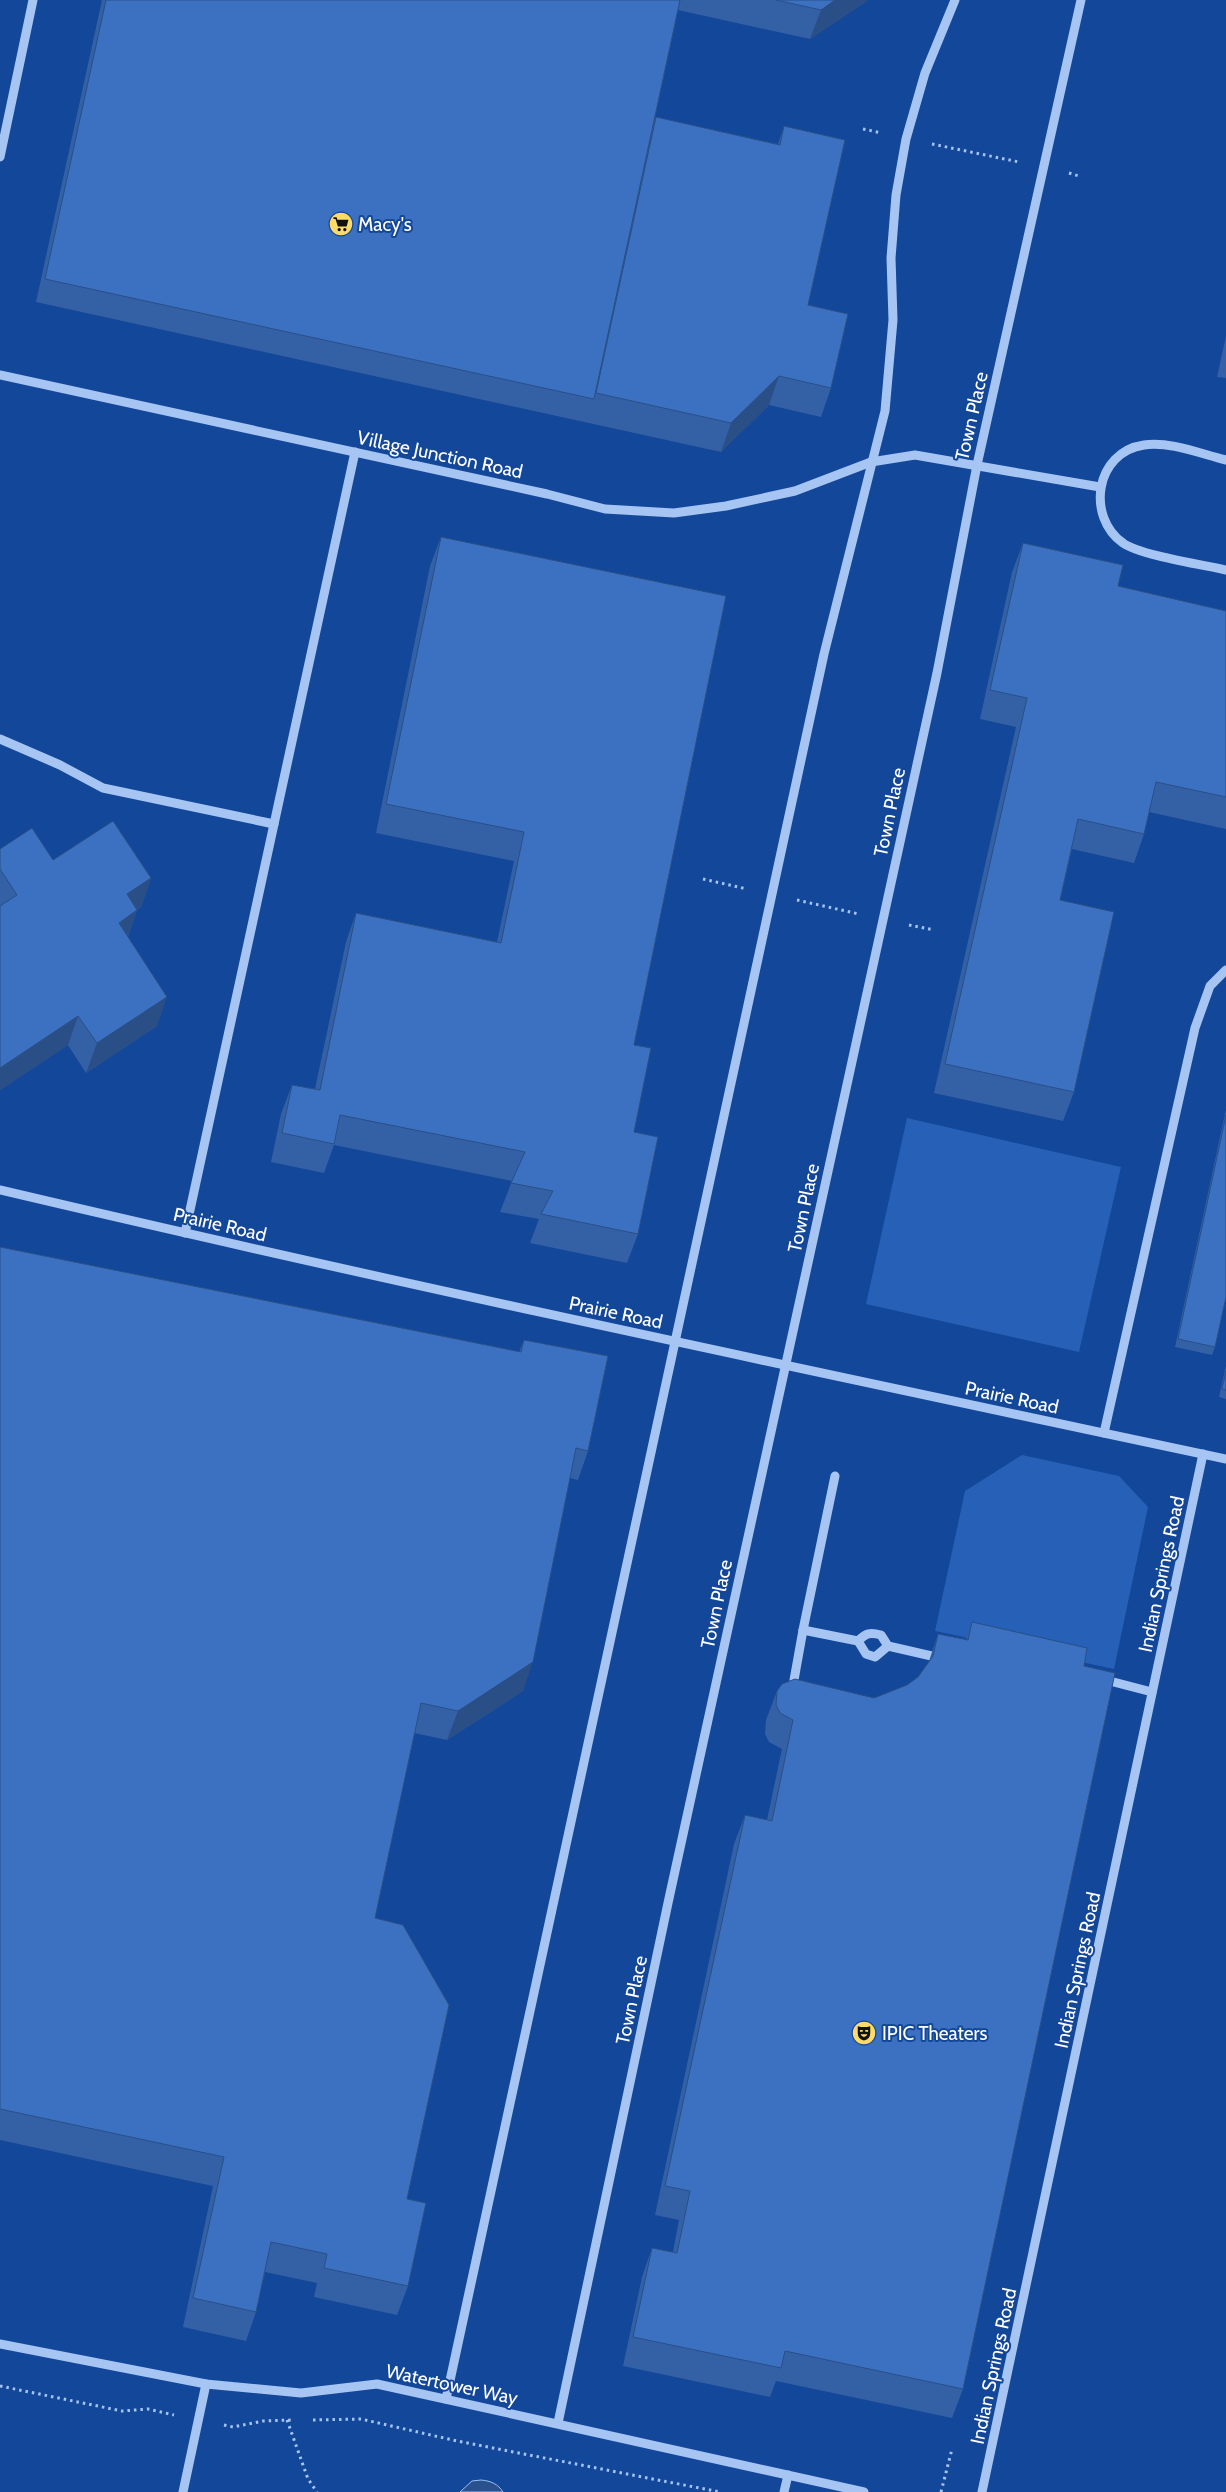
<svg xmlns="http://www.w3.org/2000/svg" width="1226" height="2492" viewBox="0 0 1226 2492" font-family="Cabin,sans-serif">
  <rect width="100%" height="100%" fill="#134799"/>
  <g fill="#2661b7">
    <polygon points="907,1118 1121,1167 1079,1352 866,1304"/>
    <polygon points="1022,1455 1119,1476 1148,1507 1114,1669 935,1631 965,1491"/>
  </g>
  <path fill="#2a508d" stroke="#98bff6" d="M481,2480C491,2481 498,2484 503,2492H460L472,2481Z"/>
  <g fill="none" stroke-linecap="round" stroke-linejoin="round">
    <g stroke="#a6c5f3" stroke-width="3" stroke-dasharray="2.5 4" stroke-linecap="butt">
      <polyline points="863,129 882,133"/>
      <polyline points="932,144 1019,162"/>
      <polyline points="1069,173 1079,176"/>
      <polyline points="703,879 747,889"/>
      <polyline points="797,900 859,914"/>
      <polyline points="909,925 934,930"/>
      <polyline points="0,2386 122,2411 148,2409 174,2415"/>
      <polyline points="287,2420 308,2479 317,2492"/>
      <polyline points="313,2420 361,2419 457,2441 720,2492"/>
      <polyline points="224,2425 233,2427 263,2421 292,2420"/>
      <polyline points="941,2492 952,2449"/>
    </g>
    <g stroke="#a6c5f3" stroke-width="9">
      <polyline points="0,157 33,0"/>
      <polyline points="0,375 547,494 605,509 674,513 726,506 795,491 871,462 915,455 1100,487"/>
      <path d="M1226,460C1201,454 1170,441 1144,445C1095,452 1086,517 1123,543C1139,555 1204,565 1226,570"/>
      <polyline points="0,739 60,765 103,788 274,824"/>
      <path d="M0,1190C407,1286 817,1372 1226,1459"/>
      <polyline points="185,1233 355,452"/>
      <polyline points="1104,1433 1195,1028 1210,986 1226,970"/>
      <path d="M835,1476L803,1630L858,1641C866,1633 870,1632 881,1635L888,1646L936,1657L941,1656"/>
      <polyline points="858,1641 866,1654 875,1657 888,1646"/>
      <polyline points="1102,1679 1152,1692"/>
      <polyline points="794,1680 803,1630"/>
      <polyline points="0,2344 206,2384 301,2393 377,2384 864,2492"/>
      <polyline points="446,2399 824,654 885,411 893,320 891,258 896,195 906,139 925,73 955,0"/>
      <polyline points="558,2423 668,1903 937,673 977,465 1081,0"/>
      <polyline points="183,2492 206,2384"/>
      <polyline points="784,2492 788,2475"/>
      <polyline points="982,2492 1203,1454"/>
    </g>
  </g>
  <g fill="#3461a6">
    <polygon points="102,0 867,0 867,1 810,39 678,10 654,122 656,117 778,144 784,126 808,305 831,388 821,417 769,405 721,452 36,302"/>
    <polygon points="1226,336 1226,378 1217,377"/>
    <polygon points="441,537 634,1045 634,1132 638,1234 627,1263 530,1243 539,1219 500,1212 512,1181 334,1145 324,1173 271,1162 281,1114 292,1085 315,1089 346,942 356,913 497,942 514,861 376,833 430,566"/>
    <polygon points="1023,543 1118,586 1226,611 1226,829 1149,812 1144,834 1134,863 1072,849 1060,900 1074,1092 1063,1121 934,1093 1016,727 980,719 1012,572"/>
    <polygon points="0,849 53,860 151,878 141,907 137,910 128,937 157,1026 86,1073 68,1045 0,1090"/>
    <polygon points="1226,1109 1226,1297 1215,1347 1212,1355 1175,1347"/>
    <polygon points="0,1247 519,1352 524,1340 588,1451 578,1480 570,1478 523,1691 447,1740 414,1733 375,1918 407,2199 408,2286 397,2315 314,2297 317,2283 265,2272 256,2312 246,2341 183,2327 213,2186 0,2140"/>
    <polygon points="1226,1365 1226,1399 1219,1397"/>
    <polygon points="972,1622 1084,1666 963,2389 952,2418 776,2381 770,2397 623,2366 642,2277 652,2248 673,2252 679,2220 655,2215 734,1844 745,1815 767,1820 782,1749 769,1742 765,1734 766,1720 777,1691 874,1698 907,1685 918,1677 928,1664 938,1634 966,1639"/>
  </g>
  <g fill="#2a4f87">
    <polygon points="835,0 867,0 867,1 810,39 821,10"/>
    <polygon points="779,376 769,405 721,452 731,423"/>
    <polygon points="151,878 141,907 116,923 127,894"/>
    <polygon points="137,910 127,939 119,923"/>
    <polygon points="167,997 157,1026 86,1073 97,1043"/>
    <polygon points="78,1016 68,1045 0,1090 0,1068"/>
    <polygon points="533,1662 523,1691 447,1740 458,1711"/>
  </g>
  <g fill="#3c71c1" stroke="#2a4f87">
    <polygon points="106,0 680,0 594,399 45,279"/>
    <polygon points="776,0 835,0 821,10"/>
    <polygon points="656,117 780,145 784,126 845,140 808,305 848,314 831,388 779,376 731,423 596,393"/>
    <polygon points="441,537 726,596 634,1045 651,1048 634,1132 658,1137 638,1234 541,1214 553,1191 511,1183 525,1152 340,1115 334,1144 282,1133 292,1085 320,1090 356,913 501,943 524,832 386,804"/>
    <polygon points="1023,543 1123,565 1118,586 1226,611 1226,797 1156,782 1144,834 1078,819 1060,900 1114,912 1074,1092 945,1064 1027,698 990,690"/>
    <polygon points="113,821 151,878 127,894 137,910 119,923 167,997 97,1043 78,1016 0,1068 0,906 17,895 0,869 0,849 32,828 53,860"/>
    <polygon points="1226,1115 1226,1297 1215,1347 1178,1339"/>
    <polygon points="0,1247 521,1352 524,1340 608,1356 588,1451 576,1448 533,1662 458,1711 421,1703 375,1918 403,1925 449,2005 407,2199 426,2203 408,2286 324,2268 327,2254 271,2242 256,2312 193,2298 224,2157 0,2109"/>
    <polygon points="1226,1371 1226,1390 1222,1389"/>
    <polygon points="972,1622 1087,1648 1084,1666 1115,1673 963,2389 785,2351 781,2368 633,2337 652,2248 677,2253 690,2191 665,2186 745,1815 772,1821 793,1720 780,1713 776,1705 777,1691 782,1684 795,1679 874,1698 907,1685 918,1677 933,1656 938,1634 968,1640"/>
  </g>
  <defs>
    <g id="supermarket-disc" transform="scale(1.25)"><circle r="9.5" fill="#ffda68" stroke="#134799"/><path d="M-6-5.5h2.5l.6 2H6L4.5 2H-2.5L-4.4-4H-6ZM-1.5 3.2a1.3 1.3 0 1 0 .1 0ZM3 3.2a1.3 1.3 0 1 0 .1 0Z" fill="#111"/></g>
    <g id="theatre-disc" transform="scale(1.25)"><circle r="9.5" fill="#ffda68" stroke="#134799"/><path d="M-5-5.5Q0-4 5-5.5V0Q5 5 0 6Q-5 5-5 0ZM-3.3-2.5H-1v1.5H-3.3ZM1-2.5H3.3v1.5H1ZM-2.8 1Q0 5.5 2.8 1Z" fill="#111"/></g>
  </defs>
  <g fill-rule="evenodd">
    <use href="#supermarket-disc" x="341" y="224"/>
    <use href="#theatre-disc" x="864" y="2033"/>
  </g>
  <g text-anchor="middle" stroke-width="4" stroke-linejoin="round" paint-order="stroke">
    <g font-size="19" fill="#fff" stroke="#134799" text-anchor="start">
      <text x="358" y="231">Macy's</text>
      <text x="882" y="2040">IPIC Theaters</text>
    </g>
    <g font-size="19" fill="#fff" stroke="#134799">
      <text transform="translate(971 416) rotate(-77)" y="7">Town Place</text>
      <text transform="translate(440 454) rotate(12)" y="7">Village Junction Road</text>
      <text transform="translate(889 812) rotate(-78)" y="7">Town Place</text>
      <text transform="translate(803 1208) rotate(-78)" y="7">Town Place</text>
      <text transform="translate(220 1224) rotate(13)" y="7">Prairie Road</text>
      <text transform="translate(616 1312) rotate(12)" y="7">Prairie Road</text>
      <text transform="translate(1012 1397) rotate(12)" y="7">Prairie Road</text>
      <text transform="translate(1161 1574) rotate(-78)" y="7">Indian Springs Road</text>
      <text transform="translate(716 1604) rotate(-78)" y="7">Town Place</text>
      <text transform="translate(1077 1970) rotate(-78)" y="7">Indian Springs Road</text>
      <text transform="translate(631 2000) rotate(-78)" y="7">Town Place</text>
      <text transform="translate(993 2366) rotate(-78)" y="7">Indian Springs Road</text>
      <text transform="translate(452 2384) rotate(12)" y="7">Watertower Way</text>
    </g>
  </g>
</svg>
